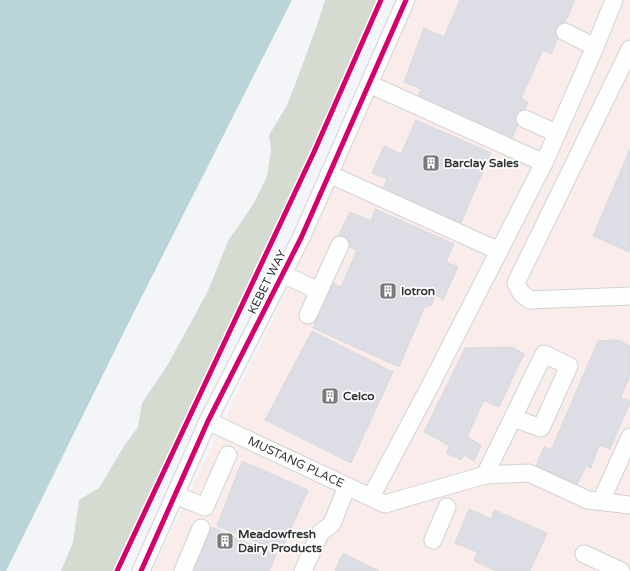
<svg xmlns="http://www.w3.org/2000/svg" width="630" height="571" viewBox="0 0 630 571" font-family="'Varela Round',sans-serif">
  <rect width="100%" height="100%" fill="#f4f5f8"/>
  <polygon fill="#faecea" points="416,0 630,0 630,571 152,571 306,250"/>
  <path fill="#d5dbd0" d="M325,0H377C347,71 316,141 284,211C228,332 169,451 113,571H61L73,542L79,500L99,488L124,446L138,427L142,403L167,366L207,293L229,239L242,221L255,201L267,176L271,150L269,135L286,107L295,85L316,28Z"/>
  <polygon fill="#b9d5d7" points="0,0 292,0 130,320 6,571 0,571"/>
  <g fill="#dddee5" stroke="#d9dadb">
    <polygon points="460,0 575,0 551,54 543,50 521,98 528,102 509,145 415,102 421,89 404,82 424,28 444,37"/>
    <polygon points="416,120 491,153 460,225 382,191 387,179 372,173 384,146 401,154"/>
    <polygon points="630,149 630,252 593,236"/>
    <polygon points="375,209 454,244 446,262 458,267 443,300 435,294 432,305 424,308 399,367 313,328 331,282 341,287 357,250 336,241 350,212 371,221"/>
    <polygon points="312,331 393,372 351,463 265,420"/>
    <polygon points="618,340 630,346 630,376 621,397 630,401 630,403 610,449 599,445 591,468 586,466 577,485 536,466 544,447 551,450 598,341"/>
    <polygon points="512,347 524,354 499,407 484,400 467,437 481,445 474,461 464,455 461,460 446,453 450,446 424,432 465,348"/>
    <polygon points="242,461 308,490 281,552 217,526"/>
    <polygon points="469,509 491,519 494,510 547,533 530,571 496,571 474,561 477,552 455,543"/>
    <polygon points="212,527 276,555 269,571 193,571"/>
    <polygon points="343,553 379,571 335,571"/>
  </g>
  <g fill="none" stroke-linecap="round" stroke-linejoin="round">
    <g stroke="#d1d2d3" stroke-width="19">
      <g id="minor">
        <polyline points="565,32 595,47"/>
        <polyline points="630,49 516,283 521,293 530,300 630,296"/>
        <polyline points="369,84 544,163 595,47 614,0"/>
        <polyline points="525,119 556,133"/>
        <polyline points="329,174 499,251"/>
        <polyline points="283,274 319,291 340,245"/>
        <polyline points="308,315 319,291"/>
        <polyline points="208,421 385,504 485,475 544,354 569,366 541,428 513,418"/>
        <polyline points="485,475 529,473 588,500 630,505"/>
        <polyline points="175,495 205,507 228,455"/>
        <polyline points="371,497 431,384 544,163"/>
        <polyline points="601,501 630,437"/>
        <polyline points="433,540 447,507"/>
        <polyline points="584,554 621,571"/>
        <polyline points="141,571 208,421 301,238 406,0"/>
        <polyline points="183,571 201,528"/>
        <polyline points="303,571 320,533 332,524 347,486"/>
      </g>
    </g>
    <use href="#minor" stroke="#fdfefe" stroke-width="17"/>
    <g stroke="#fff" stroke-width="8">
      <g id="cycleway">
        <polyline points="117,571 314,152 381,0"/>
        <polyline points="141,571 208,421 301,238 406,0"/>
      </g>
    </g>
    <use href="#cycleway" stroke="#d6006c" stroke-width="5"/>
  </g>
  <defs>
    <g id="building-square" transform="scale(0.9)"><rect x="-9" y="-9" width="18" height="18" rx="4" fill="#787a7b" stroke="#fff"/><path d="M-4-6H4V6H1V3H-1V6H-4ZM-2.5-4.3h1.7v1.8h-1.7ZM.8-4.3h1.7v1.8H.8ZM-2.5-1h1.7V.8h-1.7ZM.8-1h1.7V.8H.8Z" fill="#fff"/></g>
  </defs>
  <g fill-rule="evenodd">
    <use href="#building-square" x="431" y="163"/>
    <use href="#building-square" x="388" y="291"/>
    <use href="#building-square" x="330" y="396"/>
    <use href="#building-square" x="225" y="541"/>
  </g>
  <g text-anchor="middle" stroke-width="3.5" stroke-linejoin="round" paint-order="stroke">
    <g font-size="12" font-weight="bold" fill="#363738" stroke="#fff" text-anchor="start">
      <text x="444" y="167">Barclay Sales</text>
      <text x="401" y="295">Iotron</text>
      <text x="343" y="400">Celco</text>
      <text x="238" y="538">Meadowfresh<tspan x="238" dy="14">Dairy Products</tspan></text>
    </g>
    <g font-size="12" fill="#363738" stroke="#fff">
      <text transform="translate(267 282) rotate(-63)" y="4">KEBET WAY</text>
      <text transform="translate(296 462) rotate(25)" y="4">MUSTANG PLACE</text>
    </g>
  </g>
</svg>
